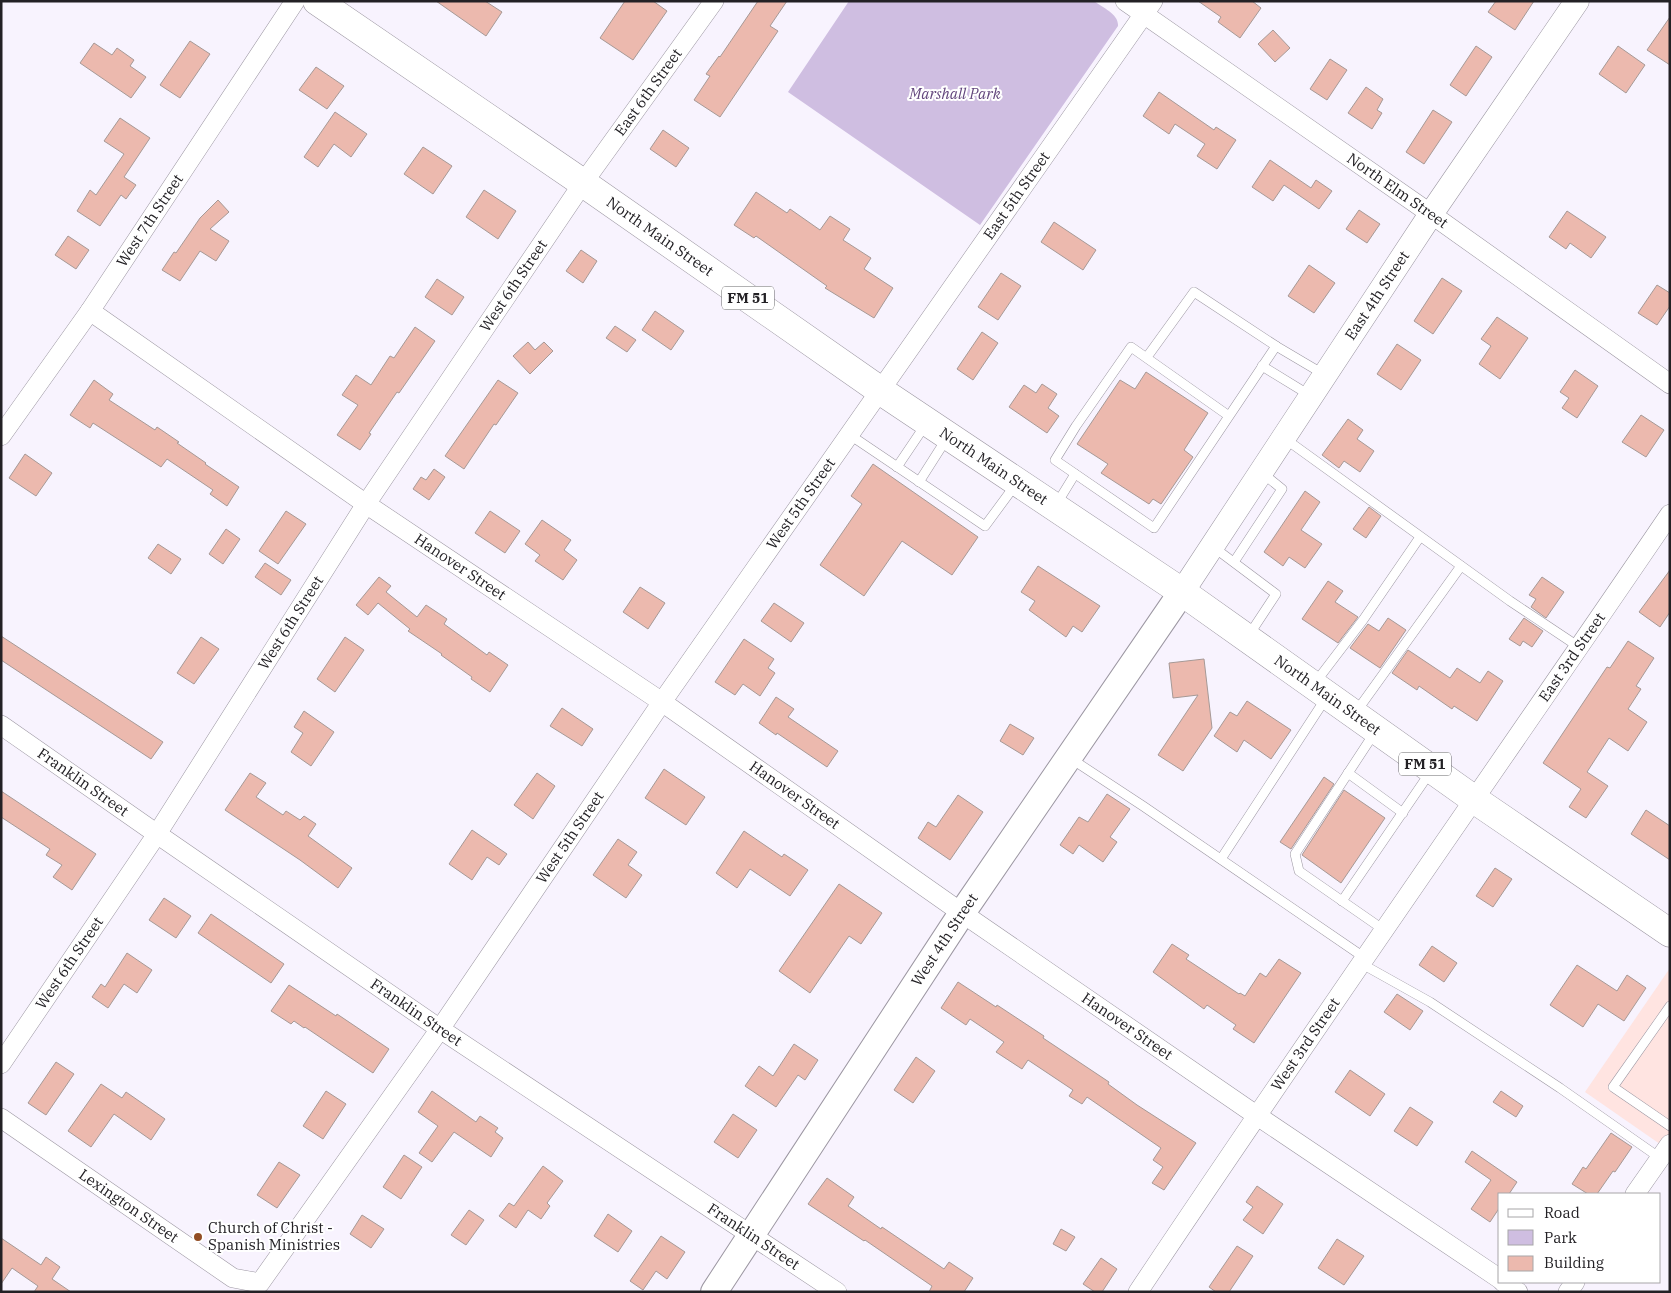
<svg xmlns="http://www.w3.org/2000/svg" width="1671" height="1293" viewBox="0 0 1671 1293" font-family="'IBM Plex Serif',serif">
  <rect width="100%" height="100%" fill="#f8f3fe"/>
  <polygon fill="#ffe4e1" points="1670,968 1670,1151 1585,1092"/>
  <path fill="#cfbee1" d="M849,1H1094C1103,8 1119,14 1118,26L980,225L788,92Z"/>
  <g fill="#ecb9ae" stroke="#a69996">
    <polygon points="436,1 485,1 502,12 486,36"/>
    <polygon points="625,1 653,1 667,11 633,60 600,38"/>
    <polygon points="758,1 787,1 770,26 778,31 720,117 694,100 710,76 706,74 719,56 720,57"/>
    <polygon points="1198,1 1252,1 1261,8 1240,38 1218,22 1221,17"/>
    <polygon points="1496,1 1534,1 1515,30 1488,12"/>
    <polygon points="1670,17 1670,65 1647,50"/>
    <polygon points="1273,30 1290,48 1275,62 1258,44"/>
    <polygon points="190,41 210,54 180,98 160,85"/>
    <polygon points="94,43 112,55 117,48 134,60 130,66 146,77 131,98 80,63"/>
    <polygon points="1476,46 1492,57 1466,96 1450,85"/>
    <polygon points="1618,46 1645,65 1626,93 1599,74"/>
    <polygon points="1330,59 1347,70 1327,100 1310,89"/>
    <polygon points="316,67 344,86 327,109 299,90"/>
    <polygon points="1366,87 1383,99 1377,110 1382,113 1372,129 1348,113"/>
    <polygon points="1159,92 1214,130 1216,127 1236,140 1217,169 1197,156 1205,144 1175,124 1169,134 1143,116"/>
    <polygon points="1433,110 1452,122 1424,164 1406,152"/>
    <polygon points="335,112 367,134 351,157 334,144 318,167 304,157"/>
    <polygon points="120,118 150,138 124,177 136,185 126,199 121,195 100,226 77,211 90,190 96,195 124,154 104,141"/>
    <polygon points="663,130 689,148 676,167 650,149"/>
    <polygon points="423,147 452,166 433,194 404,174"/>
    <polygon points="1270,160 1311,188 1316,180 1332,191 1319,209 1284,185 1273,201 1252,187"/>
    <polygon points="484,190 516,211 498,239 466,217"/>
    <polygon points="756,192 787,213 790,209 820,230 830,216 850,229 843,240 871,258 864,269 893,288 874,318 825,288 827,286 756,236 754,238 734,225"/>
    <polygon points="218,200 229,212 210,229 229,241 216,261 200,251 180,281 162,270 174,252 176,253 200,218"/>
    <polygon points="1359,210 1380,224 1367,243 1346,229"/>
    <polygon points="1567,211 1606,237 1591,258 1570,243 1566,249 1549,237"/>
    <polygon points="1054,222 1096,250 1083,270 1041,242"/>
    <polygon points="68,236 89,250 76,269 55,255"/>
    <polygon points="581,250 597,261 583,283 566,271"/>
    <polygon points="1309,265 1335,283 1314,313 1288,296"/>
    <polygon points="1001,273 1021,286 998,320 978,307"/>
    <polygon points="1442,278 1462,291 1433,334 1414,321"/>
    <polygon points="437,279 464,297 452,315 425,297"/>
    <polygon points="1657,285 1670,293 1670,306 1657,325 1638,313"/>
    <polygon points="655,311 684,331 671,350 642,330"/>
    <polygon points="1497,317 1528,338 1500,379 1479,364 1491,346 1481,339"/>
    <polygon points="615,326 636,340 627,352 606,338"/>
    <polygon points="415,327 435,341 399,393 397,392 369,433 371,434 360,450 337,435 358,405 342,395 356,375 371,385 390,356 394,358"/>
    <polygon points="982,332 998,343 973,380 957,369"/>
    <polygon points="528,342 535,350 544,342 553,351 530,374 513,356"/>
    <polygon points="1397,344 1421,360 1401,390 1377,374"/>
    <polygon points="1575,370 1598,386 1577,418 1562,408 1569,398 1560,392"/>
    <polygon points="1146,372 1208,413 1184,450 1193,457 1161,504 1153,499 1149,504 1101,473 1108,464 1077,444 1120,380 1135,389"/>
    <polygon points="94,380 113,394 109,400 155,430 157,427 179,442 177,443 206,463 205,464 239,487 227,506 210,494 213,490 167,459 161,467 93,423 90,428 70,415"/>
    <polygon points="498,380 518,393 496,425 494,424 464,469 445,456"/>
    <polygon points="1042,384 1057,394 1048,408 1059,416 1047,433 1009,407 1024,385 1036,393"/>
    <polygon points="1641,415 1664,430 1646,457 1622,442"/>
    <polygon points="1348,419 1363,430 1357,439 1374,451 1360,472 1344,461 1339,468 1322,455"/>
    <polygon points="25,454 52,473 36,496 9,478"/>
    <polygon points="873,464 978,537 952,575 902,541 864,596 820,565 862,504 851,496"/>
    <polygon points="434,469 445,477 429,500 413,489 421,477 426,480"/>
    <polygon points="1305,491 1320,502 1301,530 1322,544 1305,568 1289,557 1283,566 1264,552"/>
    <polygon points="1369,507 1381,516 1366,538 1353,529"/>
    <polygon points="286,511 306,524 278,564 259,551"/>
    <polygon points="490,511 520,531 505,553 475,533"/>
    <polygon points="542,520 571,540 564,550 577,560 563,580 535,561 540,555 525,544"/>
    <polygon points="226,529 240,539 223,564 209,554"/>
    <polygon points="158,544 181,559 171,574 148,558"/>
    <polygon points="265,563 291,580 281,595 255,577"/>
    <polygon points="1038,566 1100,606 1082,632 1073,626 1066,637 1029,610 1035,601 1021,592"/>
    <polygon points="1670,570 1670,612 1660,627 1639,612"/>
    <polygon points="379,577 391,586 386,592 417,617 426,605 447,619 444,624 487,655 489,652 508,665 490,692 471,679 472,677 441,655 442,654 408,631 410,629 378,603 368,615 356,605"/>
    <polygon points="1542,577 1564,592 1546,618 1531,607 1536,599 1529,595"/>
    <polygon points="1328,581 1343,591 1335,602 1358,617 1338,643 1302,619"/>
    <polygon points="640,587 665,603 648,629 623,612"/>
    <polygon points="774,603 804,623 791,642 761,621"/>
    <polygon points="1388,618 1406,630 1380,668 1350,648 1368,624 1379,631"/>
    <polygon points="1524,618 1543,631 1532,647 1523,641 1520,646 1509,639"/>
    <polygon points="1,636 163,742 151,759 1,660"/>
    <polygon points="201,637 219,649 194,684 177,673"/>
    <polygon points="345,637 364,650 335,692 317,679"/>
    <polygon points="744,639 774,659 768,668 775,673 760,696 743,684 735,695 715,682"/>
    <polygon points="1628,641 1654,658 1636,686 1641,689 1628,709 1647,722 1628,751 1609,738 1587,772 1608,786 1586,818 1569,807 1581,789 1543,763 1607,667 1610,668"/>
    <polygon points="1408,650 1450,678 1457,668 1480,683 1488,671 1503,681 1477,721 1454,706 1452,709 1419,686 1417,690 1392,673"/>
    <polygon points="1204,659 1212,728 1183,771 1158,755 1198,695 1173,698 1169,663"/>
    <polygon points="776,697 794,709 788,717 838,751 827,767 777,733 776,735 759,723"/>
    <polygon points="1247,701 1291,730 1271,759 1244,740 1237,752 1214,736 1230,712 1237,716"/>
    <polygon points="562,708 593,729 582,746 550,726"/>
    <polygon points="304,711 334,732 311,766 291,752 303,733 294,727"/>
    <polygon points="1010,724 1034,738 1023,755 1000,741"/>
    <polygon points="664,769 705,797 686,825 645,798"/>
    <polygon points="250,773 266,783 256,797 283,815 286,811 300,820 304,816 316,824 308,836 352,868 338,888 300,860 225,810"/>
    <polygon points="537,773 555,786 533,819 514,805"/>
    <polygon points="1324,777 1334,784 1291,849 1280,842"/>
    <polygon points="1344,790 1385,818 1341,883 1302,855"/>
    <polygon points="1,791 96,854 72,890 53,877 62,865 46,855 50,849 1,817"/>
    <polygon points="1107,794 1130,809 1110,837 1117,842 1103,862 1079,845 1073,854 1060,845 1079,817 1088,822"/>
    <polygon points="958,795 983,812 950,860 918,838 928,822 936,827"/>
    <polygon points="1646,810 1670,826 1670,860 1631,834"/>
    <polygon points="472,830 507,854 499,865 487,857 472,880 449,864"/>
    <polygon points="744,831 782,857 784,854 808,870 790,896 750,869 737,888 716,873"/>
    <polygon points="618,839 637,852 628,865 642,875 626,898 593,875"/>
    <polygon points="1495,868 1512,879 1493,907 1476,896"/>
    <polygon points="839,884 882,913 861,944 849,936 810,993 779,971"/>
    <polygon points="164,898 191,916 176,938 149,920"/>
    <polygon points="211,914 284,964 271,983 198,933"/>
    <polygon points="1172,944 1189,955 1186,959 1239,994 1240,993 1245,996 1260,973 1266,977 1279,959 1301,973 1254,1043 1233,1029 1236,1025 1207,1005 1204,1009 1153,972"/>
    <polygon points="1432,946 1457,963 1444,982 1419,965"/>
    <polygon points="127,953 152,970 137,993 124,984 108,1008 92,997 101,984 105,987"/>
    <polygon points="1577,965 1617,991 1627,975 1646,988 1624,1021 1598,1004 1583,1027 1550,1005"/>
    <polygon points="958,982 996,1007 997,1005 1044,1036 1043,1038 1109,1082 1108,1084 1137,1105 1196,1143 1164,1190 1152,1183 1163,1167 1153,1160 1161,1148 1087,1097 1082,1104 1069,1096 1073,1090 1028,1060 1022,1069 996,1052 1004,1042 970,1019 966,1025 941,1008"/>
    <polygon points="289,985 336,1016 337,1014 389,1049 373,1073 305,1027 304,1028 294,1021 291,1024 271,1011"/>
    <polygon points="1397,994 1423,1011 1410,1030 1384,1012"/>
    <polygon points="794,1044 818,1060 805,1080 798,1075 776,1107 745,1086 759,1066 773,1076"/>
    <polygon points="916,1057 935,1071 913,1103 894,1090"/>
    <polygon points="56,1062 74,1074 46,1115 28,1103"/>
    <polygon points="1350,1070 1385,1094 1370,1116 1335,1092"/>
    <polygon points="101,1084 122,1098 126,1092 165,1119 151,1140 114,1114 91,1147 68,1131"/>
    <polygon points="326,1091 346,1104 323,1139 303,1126"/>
    <polygon points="432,1091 476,1122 480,1116 498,1128 495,1132 503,1138 491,1157 454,1132 432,1162 419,1153 438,1126 418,1112"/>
    <polygon points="1501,1091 1523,1106 1516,1117 1493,1102"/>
    <polygon points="1410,1107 1433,1122 1417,1146 1394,1131"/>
    <polygon points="733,1114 757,1130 738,1158 714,1142"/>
    <polygon points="1611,1133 1632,1147 1615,1172 1613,1171 1597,1194 1588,1194 1572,1184 1583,1167 1586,1169"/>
    <polygon points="1472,1151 1517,1182 1509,1194 1500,1194 1500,1207 1490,1222 1471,1209 1491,1180 1465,1162"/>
    <polygon points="404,1155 422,1167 401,1199 383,1187"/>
    <polygon points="279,1162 300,1175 277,1208 257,1195"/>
    <polygon points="543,1166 563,1181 547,1203 550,1206 541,1219 528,1210 516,1228 499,1216 509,1203 514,1206"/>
    <polygon points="827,1178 854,1197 848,1206 881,1229 882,1227 944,1269 949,1262 973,1278 964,1292 929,1292 932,1286 865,1240 864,1241 808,1204"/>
    <polygon points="1257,1186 1283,1204 1263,1234 1243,1220 1253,1207 1246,1202"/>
    <polygon points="469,1210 484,1220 466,1245 451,1235"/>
    <polygon points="608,1214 632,1231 618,1252 594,1236"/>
    <polygon points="362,1215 384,1229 371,1248 350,1234"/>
    <polygon points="1061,1229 1075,1237 1066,1251 1053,1244"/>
    <polygon points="661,1236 685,1252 667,1279 656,1271 643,1290 630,1281"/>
    <polygon points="1,1238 41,1265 46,1257 60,1267 52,1279 71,1292 34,1292 38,1286 12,1268 1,1284"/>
    <polygon points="1337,1239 1364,1256 1344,1285 1318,1268"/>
    <polygon points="1237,1246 1253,1256 1229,1292 1216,1292 1209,1287"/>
    <polygon points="1101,1258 1117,1269 1102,1292 1095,1292 1083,1284"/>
  </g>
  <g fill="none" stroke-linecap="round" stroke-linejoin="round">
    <g stroke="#9c97a2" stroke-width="10">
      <g id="service">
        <polyline points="1276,346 1325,375"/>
        <polyline points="1147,357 1194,292 1276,346 1154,528 1055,460 1076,426 1131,347 1229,416"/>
        <polyline points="1262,366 1311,396"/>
        <polyline points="850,435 985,526 1016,484"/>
        <polyline points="1284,438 1510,601 1579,647"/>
        <polyline points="897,467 926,424"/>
        <polyline points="919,482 947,438"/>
        <polyline points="1056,505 1075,474"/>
        <polyline points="1212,546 1276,594 1249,635"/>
        <polyline points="1234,562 1282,489 1261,472"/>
        <polyline points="1315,683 1363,620 1420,537"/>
        <polyline points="1356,712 1461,566"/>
        <polyline points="1375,732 1295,854 1299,871 1384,930"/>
        <polyline points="1070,758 1143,806 1365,958"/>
        <polyline points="1348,773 1403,813"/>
        <polyline points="1221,859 1326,698"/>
        <polyline points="1342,901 1431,771"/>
        <polyline points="1362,964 1430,1002 1560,1088 1660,1158"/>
        <polyline points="1670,1006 1613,1087 1670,1126"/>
      </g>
    </g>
    <g stroke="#9c97a2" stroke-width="20">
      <g id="minor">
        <path id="s1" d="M1125,1L1431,214L1670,384"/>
        <path id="s2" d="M90,311L366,504L662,702L962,913L1256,1115L1500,1279"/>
        <path id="s3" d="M1,436L90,311L295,1"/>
        <path id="s4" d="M1,725L157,834L440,1029L837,1292"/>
        <path id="s5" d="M1,1064L157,834L366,504L583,183L714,1"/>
        <path id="s6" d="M1,1118L233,1278L260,1283L440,1029L662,702L1153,1"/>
        <polyline points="1635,1194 1670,1144"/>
        <polyline points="1503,1282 1518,1292"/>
        <path id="s7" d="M1138,1292C1312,1031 1493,774 1670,514"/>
        <polyline points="1568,1292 1575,1282"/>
      </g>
    </g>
    <g stroke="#9c97a2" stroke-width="25">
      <g id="tertiary">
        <path id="s8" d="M1182,592L1431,214L1577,1"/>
      </g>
    </g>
    <g stroke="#9c97a2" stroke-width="28">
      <g id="secondary">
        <path id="s9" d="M714,1292L962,913L1182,592"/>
      </g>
    </g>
    <g stroke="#9c97a2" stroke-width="29">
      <g id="primary">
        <path id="s10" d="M317,1L583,183L881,391L1182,592L1475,800L1670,933"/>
      </g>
    </g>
    <use href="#service" stroke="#fff" stroke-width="9"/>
    <use href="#minor" stroke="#fff" stroke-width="19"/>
    <use href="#tertiary" stroke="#fff" stroke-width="24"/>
    <use href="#secondary" stroke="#fff" stroke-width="26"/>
    <use href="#primary" stroke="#fff" stroke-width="28"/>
  </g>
  <circle fill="#924d24" stroke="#fff" stroke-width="2" cx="198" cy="1237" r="5"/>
  <g text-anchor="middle" stroke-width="4" stroke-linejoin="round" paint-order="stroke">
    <g fill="#fff" stroke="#656466" stroke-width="1">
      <rect x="722" y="286.5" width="52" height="23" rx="4"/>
      <rect x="1399" y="752.5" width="52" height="23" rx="4"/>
    </g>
    <g font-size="14" font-weight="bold" fill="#232125">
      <text x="748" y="303">FM 51</text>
      <text x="1425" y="769">FM 51</text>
    </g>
    <g font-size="15" fill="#232125" stroke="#fff">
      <text dy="5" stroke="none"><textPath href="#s5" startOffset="1168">East 6th Street</textPath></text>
      <text dy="5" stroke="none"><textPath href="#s1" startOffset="332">North Elm Street</textPath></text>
      <text dy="5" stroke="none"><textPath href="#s6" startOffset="1634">East 5th Street</textPath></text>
      <text dy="5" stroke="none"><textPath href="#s3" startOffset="262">West 7th Street</textPath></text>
      <text dy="5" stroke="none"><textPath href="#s10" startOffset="416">North Main Street</textPath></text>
      <text dy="5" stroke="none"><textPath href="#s5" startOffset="932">West 6th Street</textPath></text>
      <text dy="5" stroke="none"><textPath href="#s8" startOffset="355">East 4th Street</textPath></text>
      <text dy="5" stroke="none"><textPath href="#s10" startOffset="821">North Main Street</textPath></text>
      <text dy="5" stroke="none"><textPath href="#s6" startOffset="1258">West 5th Street</textPath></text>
      <text dy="5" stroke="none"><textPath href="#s2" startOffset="450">Hanover Street</textPath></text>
      <text dy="5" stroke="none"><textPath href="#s5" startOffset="528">West 6th Street</textPath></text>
      <text dy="5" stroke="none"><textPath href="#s7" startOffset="769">East 3rd Street</textPath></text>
      <text dy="5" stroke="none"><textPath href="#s10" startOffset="1226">North Main Street</textPath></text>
      <text dy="5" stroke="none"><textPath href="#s4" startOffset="100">Franklin Street</textPath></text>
      <text dy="5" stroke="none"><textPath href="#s2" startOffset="855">Hanover Street</textPath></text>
      <text dy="5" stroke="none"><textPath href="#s6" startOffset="852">West 5th Street</textPath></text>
      <text dy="5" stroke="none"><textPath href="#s9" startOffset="421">West 4th Street</textPath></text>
      <text dy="5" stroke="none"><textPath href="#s5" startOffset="122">West 6th Street</textPath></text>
      <text dy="5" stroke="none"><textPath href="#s4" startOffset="505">Franklin Street</textPath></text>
      <text dy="5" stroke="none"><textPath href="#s2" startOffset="1260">Hanover Street</textPath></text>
      <text dy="5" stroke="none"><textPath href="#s7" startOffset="299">West 3rd Street</textPath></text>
      <text dy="5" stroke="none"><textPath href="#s6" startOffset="155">Lexington Street</textPath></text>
      <text dy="5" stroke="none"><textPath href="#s4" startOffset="910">Franklin Street</textPath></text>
    </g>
    <g font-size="15" font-style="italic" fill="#62457c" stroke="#fff">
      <text x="955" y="99">Marshall Park</text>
    </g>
    <g font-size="15" fill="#232125" stroke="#fff" text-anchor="start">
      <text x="208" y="1233">Church of Christ -<tspan x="208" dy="17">Spanish Ministries</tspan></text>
    </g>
  </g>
  <rect width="1671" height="1293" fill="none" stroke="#232125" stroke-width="5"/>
  <rect x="1498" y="1193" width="162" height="90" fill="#ffffff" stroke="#a7a6a8"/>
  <rect x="1508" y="1209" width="25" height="8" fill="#ffffff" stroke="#a7a6a8"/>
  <text x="1544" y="1218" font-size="15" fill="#232125">Road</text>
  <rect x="1508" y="1230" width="25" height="15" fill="#cfbee1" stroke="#a7a6a8"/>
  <text x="1544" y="1243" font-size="15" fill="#232125">Park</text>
  <rect x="1508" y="1256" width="25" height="15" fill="#ecb9ae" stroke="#a7a6a8"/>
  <text x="1544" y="1268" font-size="15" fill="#232125">Building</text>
</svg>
